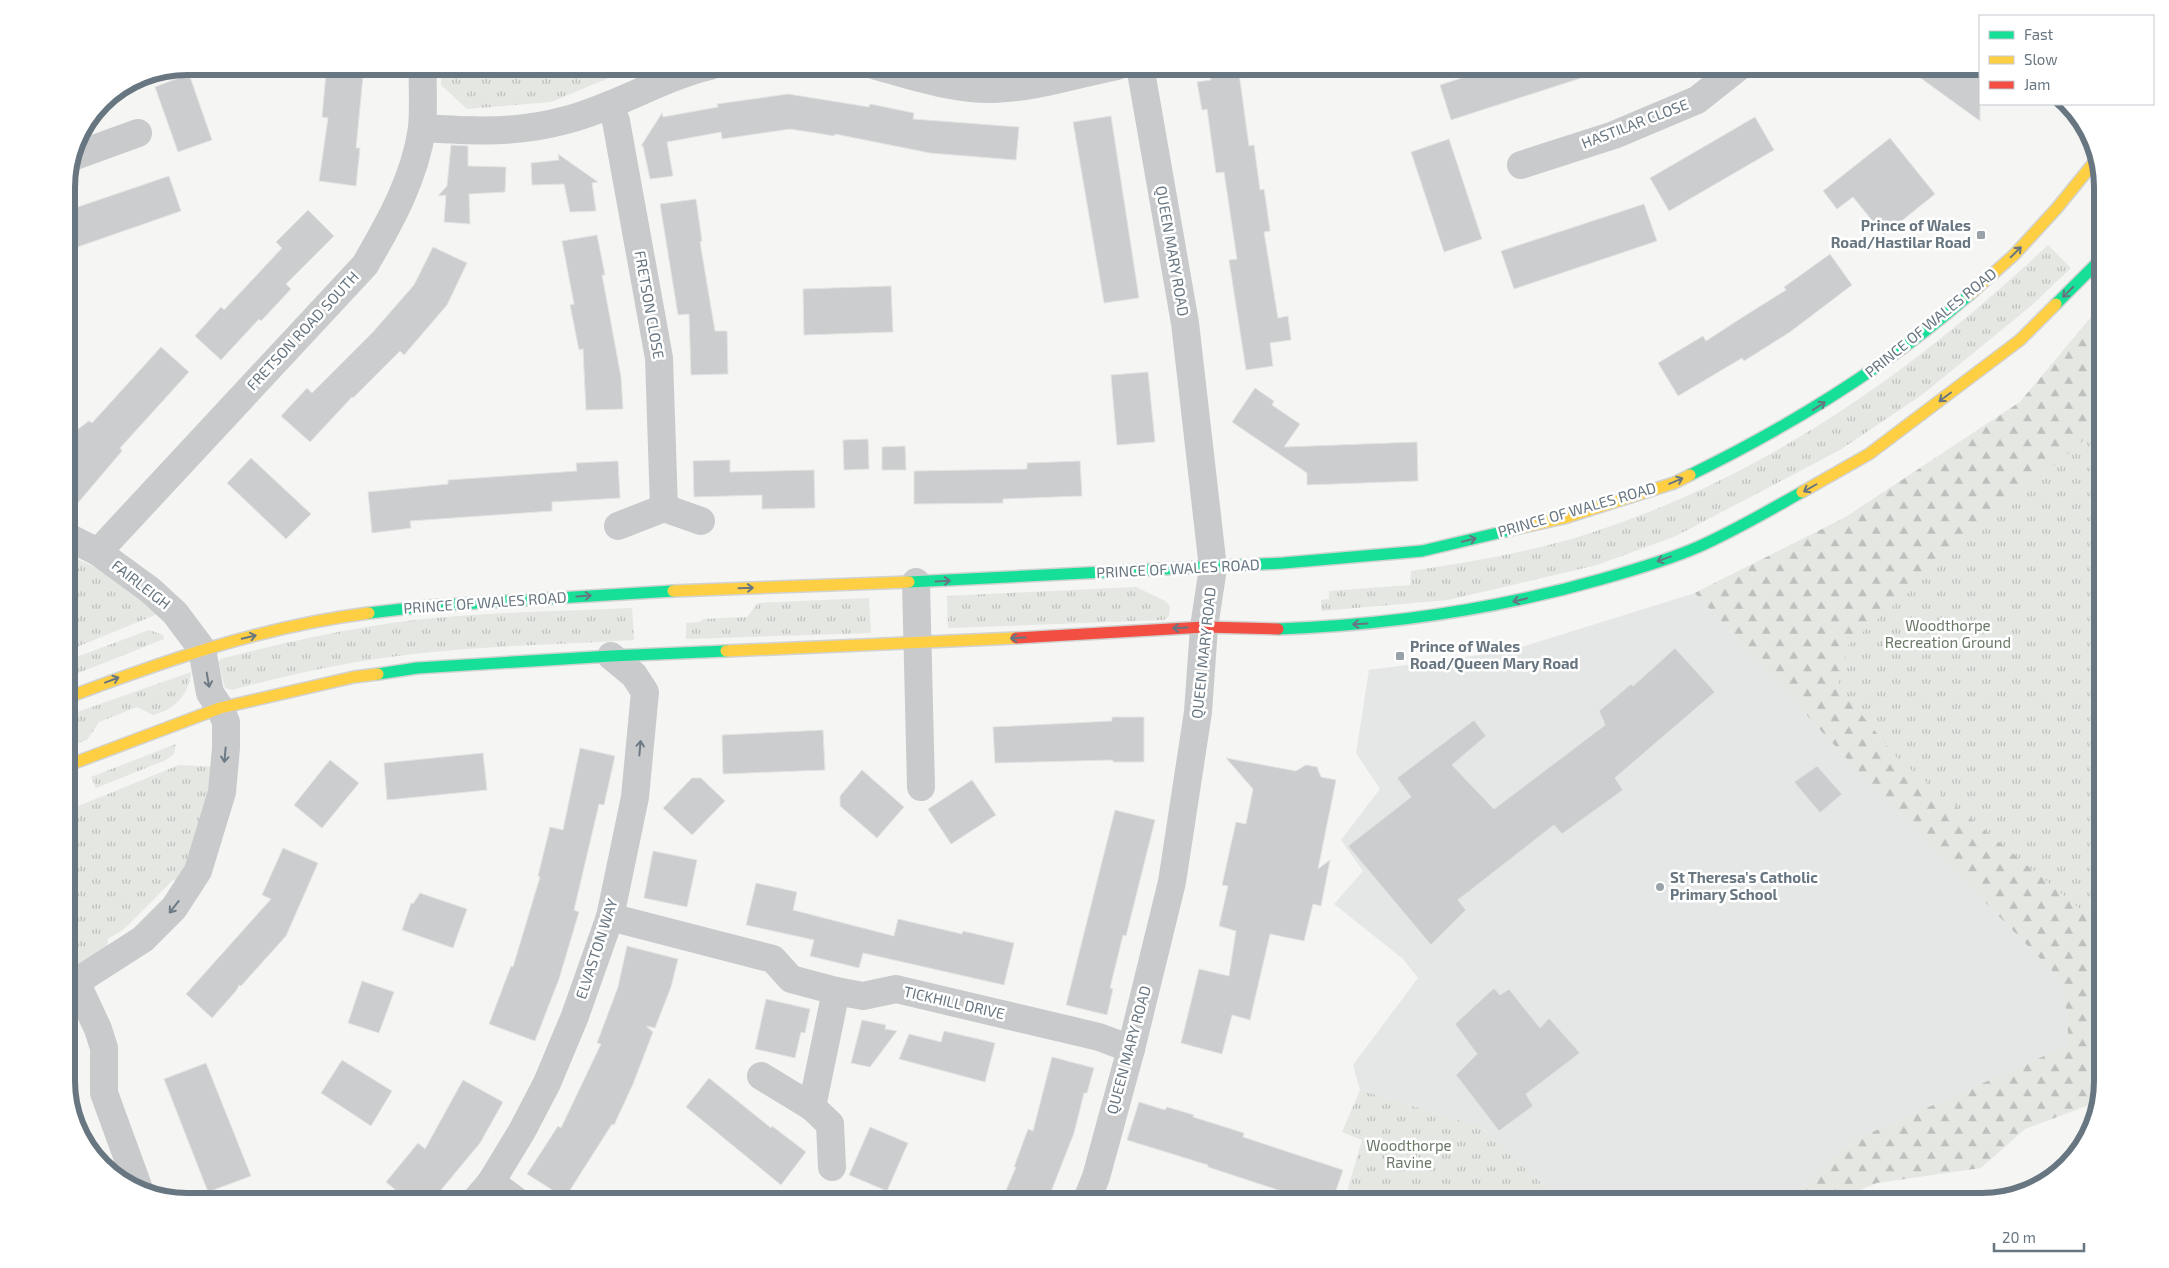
<svg xmlns="http://www.w3.org/2000/svg" width="2169" height="1268" viewBox="0 0 2169 1268" font-family="'Exo 2',sans-serif">
  <defs>
    <pattern id="grass-tufts" width="24" height="20" patternUnits="userSpaceOnUse" patternTransform="scale(1.25)"><rect width="24" height="20" fill="#e4e7e2"/><path d="M3 7l-1-3M5 7V3M7 7l1-3M15 17l-1-3M17 17v-4M19 17l1-3" fill="none" stroke="#bdc0bd"/></pattern>
    <pattern id="forest-firs" width="22" height="20" patternUnits="userSpaceOnUse" patternTransform="scale(1.25)"><rect width="22" height="20" fill="#e4e7e2"/><path d="M5 1l3.5 6h-7zM16 11l3.5 6h-7z" fill="#bdc0bd"/></pattern>
  </defs>
  <rect width="100%" height="100%" fill="#f5f5f4"/>
  <polygon fill="#e5e6e6" points="1695,593 1868,782 2064,983 2069,1045 1854,1140 1784,1202 1562,1202 1481,1127 1360,1090 1353,1065 1418,978 1403,959 1334,904 1363,871 1341,840 1380,789 1356,753 1369,670 1509,651"/>
  <g fill="url(#grass-tufts)">
    <polygon points="442,66 637,66 551,102 467,109 441,85"/>
    <path d="M2048,245L2071,268L2031,306L1923,394L1840,450L1676,536L1597,565L1448,600L1321,611V600L1329,599V591L1410,585L1411,571C1468,562 1526,553 1581,536C1761,480 1912,373 2048,245Z"/>
    <polygon points="2103,303 2103,1081 2097,1102 2069,1045 2064,983 1695,593 1846,517 2020,402"/>
    <path d="M66,556C105,567 129,589 160,613L67,651Z"/>
    <polygon points="1136,587 1165,601 1170,606 1169,616 1164,620 948,628 947,596"/>
    <polygon points="869,598 871,633 686,639 686,623 700,622 703,619 747,617 758,603"/>
    <path d="M632,608L634,640C571,644 507,645 444,651C372,657 301,671 232,690L225,688L219,663L220,659C271,646 322,634 373,626C458,612 546,612 632,608Z"/>
    <polygon points="149,630 163,635 164,639 66,678 66,661"/>
    <path d="M191,672C189,694 175,710 153,715L137,707L99,722L87,740L66,747V734L71,732L66,716Z"/>
    <polygon points="176,744 174,754 166,760 96,788 91,777"/>
    <polygon points="179,765 218,767 180,883 173,880 124,929 108,939 105,955 67,971 66,811"/>
    <polygon points="1360,1090 1481,1127 1562,1202 1344,1202 1362,1140 1342,1132"/>
  </g>
  <polygon fill="url(#forest-firs)" points="2103,303 2103,423 1849,644 1838,686 1898,759 2090,917 2103,938 2103,1081 2097,1102 2025,1129 1981,1168 1877,1183 1831,1202 1784,1202 1854,1140 2069,1045 2064,983 1868,782 1695,593 1846,517 2020,402"/>
  <g fill="#cccdce" stroke="#e4e4e4">
    <polygon points="1208,66 1238,66 1249,146 1254,145 1260,190 1264,189 1267,209 1270,231 1264,232 1278,318 1288,316 1291,340 1270,343 1273,366 1246,370 1229,260 1237,259 1224,172 1216,173 1207,109 1202,110 1197,82 1211,80"/>
    <polygon points="1498,66 1602,66 1603,71 1451,120 1440,85"/>
    <polygon points="1904,66 1967,66 1980,76 1980,121"/>
    <polygon points="326,73 363,76 356,148 360,148 356,186 319,181 328,118 322,117"/>
    <polygon points="189,74 212,140 178,152 155,87"/>
    <polygon points="788,94 869,107 870,104 914,113 913,119 1019,127 1016,160 930,153 835,134 835,136 790,129 722,139 721,132 667,142 673,176 650,179 643,146 641,146 662,113 663,117 718,107 717,104"/>
    <polygon points="1111,116 1139,298 1104,303 1073,122"/>
    <polygon points="1755,117 1774,150 1669,211 1650,178"/>
    <polygon points="1890,138 1935,194 1884,235 1853,197 1837,209 1823,191"/>
    <polygon points="1449,139 1482,239 1444,252 1411,152"/>
    <polygon points="451,145 468,146 468,166 506,167 505,192 469,194 470,224 444,222 446,195 438,196 447,186"/>
    <polygon points="558,154 598,182 592,183 596,211 570,212 564,184 532,185 531,163 559,160"/>
    <polygon points="169,176 181,211 66,251 66,211"/>
    <polygon points="696,199 702,241 700,242 715,331 727,331 728,374 691,375 689,314 678,315 660,204"/>
    <polygon points="1644,204 1657,241 1514,289 1501,251"/>
    <polygon points="308,210 334,236 286,284 291,289 261,321 259,319 221,360 195,336 221,307 224,310 282,248 276,242"/>
    <polygon points="597,235 605,275 602,275 621,377 623,409 586,410 583,349 579,350 570,305 574,304 562,241"/>
    <polygon points="433,247 467,263 447,305 404,355 400,351 353,398 352,397 310,442 281,416 307,388 312,393 373,332 414,285"/>
    <polygon points="1830,254 1852,285 1790,332 1744,361 1742,358 1678,396 1658,363 1703,336 1706,341 1746,315 1786,290 1784,287"/>
    <polygon points="891,286 893,332 804,335 803,289"/>
    <polygon points="161,347 189,372 120,448 122,451 66,517 66,438 89,421 92,423"/>
    <polygon points="1148,372 1155,442 1117,445 1111,375"/>
    <polygon points="1255,388 1274,401 1272,405 1300,424 1284,447 1417,442 1418,481 1307,485 1307,473 1232,422"/>
    <polygon points="868,439 869,469 844,470 843,440"/>
    <polygon points="905,446 906,470 882,470 882,447"/>
    <polygon points="251,458 311,514 286,539 227,483"/>
    <polygon points="730,460 730,472 814,470 815,508 762,509 762,495 694,497 693,461"/>
    <polygon points="618,461 620,498 552,502 552,511 410,521 411,528 372,533 368,492 448,484 448,480 577,471 576,463"/>
    <polygon points="1080,461 1082,496 1003,499 1003,503 914,504 914,471 1027,469 1027,463"/>
    <polygon points="1675,648 1715,692 1615,778 1623,790 1562,834 1554,825 1458,900 1466,910 1431,945 1348,846 1411,797 1397,778 1474,720 1486,736 1452,765 1494,809 1605,725 1599,711 1631,684 1633,686"/>
    <polygon points="1112,717 1144,717 1144,762 1113,762 1113,760 995,763 993,727 1112,721"/>
    <polygon points="823,730 825,770 723,774 722,735"/>
    <polygon points="580,748 615,756 604,805 599,804 574,910 579,912 559,979 535,1041 489,1024 511,966 513,967 540,877 538,876 550,827 563,830"/>
    <polygon points="483,753 487,790 387,800 384,763"/>
    <polygon points="1226,758 1296,771 1306,765 1317,767 1321,777 1336,780 1318,869 1330,860 1321,906 1313,904 1304,941 1270,934 1250,1020 1232,1015 1222,1054 1181,1043 1199,969 1229,976 1236,931 1219,926 1228,886 1222,885 1236,822 1246,824 1253,789"/>
    <polygon points="330,760 359,783 322,828 294,805"/>
    <polygon points="1817,766 1842,794 1820,813 1794,782"/>
    <polygon points="862,770 904,807 877,838 840,806 840,796"/>
    <polygon points="692,778 701,778 725,801 692,835 663,808"/>
    <polygon points="972,780 996,815 951,844 928,809"/>
    <polygon points="1115,810 1155,820 1126,936 1123,935 1110,988 1113,989 1107,1015 1066,1005"/>
    <polygon points="283,848 318,863 286,936 241,986 239,985 236,991 212,1018 186,994 271,899 262,895"/>
    <polygon points="653,851 697,860 687,907 644,898"/>
    <polygon points="756,883 797,892 793,910 894,936 898,919 962,934 963,931 1014,943 1004,985 863,953 859,968 810,956 814,940 746,925"/>
    <polygon points="420,893 467,909 453,948 402,930 411,903 413,904"/>
    <polygon points="627,946 678,959 671,987 655,1028 646,1026 653,1032 633,1084 614,1125 612,1124 565,1198 527,1174 558,1126 561,1128 601,1044 597,1043 618,987"/>
    <polygon points="362,981 394,992 379,1033 348,1023"/>
    <polygon points="1494,988 1500,995 1509,989 1540,1028 1549,1018 1580,1053 1526,1094 1533,1106 1499,1131 1456,1075 1477,1054 1455,1024"/>
    <polygon points="766,999 810,1009 805,1033 801,1032 795,1058 755,1049"/>
    <polygon points="862,1020 886,1025 885,1029 897,1031 870,1067 851,1063"/>
    <polygon points="944,1031 995,1043 985,1082 899,1059 909,1034 941,1042"/>
    <polygon points="1052,1057 1094,1068 1087,1093 1084,1093 1074,1133 1047,1202 1001,1202 1016,1167 1014,1167 1028,1129 1033,1131"/>
    <polygon points="342,1060 392,1091 371,1126 321,1093"/>
    <polygon points="206,1063 251,1176 208,1192 164,1079"/>
    <polygon points="709,1078 771,1128 772,1126 806,1152 781,1185 686,1107"/>
    <polygon points="463,1080 503,1102 480,1143 431,1202 410,1202 386,1182 418,1143 425,1149"/>
    <polygon points="1139,1102 1165,1110 1167,1107 1194,1115 1193,1117 1244,1133 1243,1137 1343,1170 1332,1202 1295,1202 1279,1196 1281,1191 1208,1167 1208,1165 1127,1140"/>
    <polygon points="870,1127 908,1143 887,1191 849,1175"/>
  </g>
  <g fill="none" stroke-linecap="round" stroke-linejoin="round">
    <g stroke="#d1d2d2" stroke-width="14">
      <g id="fast">
        <polyline points="2056,304 2103,257"/>
        <path d="M1690,475C1790,426 1884,369 1969,295"/>
        <polyline points="909,582 1283,563 1422,551 1519,528"/>
        <polyline points="369,613 428,606 673,591"/>
        <path d="M1278,629C1389,625 1494,610 1602,579C1634,570 1668,560 1698,547C1734,531 1768,511 1802,492"/>
        <polyline points="378,674 417,668 611,656 726,651"/>
      </g>
    </g>
    <g stroke="#d1d2d2" stroke-width="14">
      <g id="slow">
        <polyline points="1969,295 2014,255 2057,208 2096,160"/>
        <polyline points="1802,492 1869,454 2020,340 2056,304"/>
        <polyline points="1519,528 1564,518 1674,483 1690,475"/>
        <polyline points="673,591 909,582"/>
        <polyline points="726,651 1016,638"/>
        <path d="M66,698C164,661 264,626 369,613"/>
        <polyline points="66,766 220,708 354,677 378,674"/>
      </g>
    </g>
    <g stroke="#d1d2d2" stroke-width="14">
      <polyline id="jam" points="1016,638 1204,627 1278,629"/>
    </g>
    <g stroke="#c9cacb" stroke-width="28">
      <path d="M876,66C914,76 954,90 993,89C1035,88 1077,74 1117,66"/>
      <polyline points="609,105 616,121 659,358 664,508"/>
      <path d="M422,128C473,131 515,134 566,120C616,107 660,78 710,66"/>
      <polyline points="72,157 138,133"/>
      <polyline points="1521,165 1614,135 1697,100 1740,66"/>
      <polyline points="618,526 664,508 701,521"/>
      <polyline points="66,536 98,552 150,590 175,613 202,649 210,693 220,708 226,722 226,748 222,792 198,871 174,908 143,939 76,982 66,983"/>
      <path d="M98,552L365,265C390,222 415,178 422,128C424,108 422,86 423,66"/>
      <polyline points="916,582 921,787"/>
      <polyline points="610,917 773,959 791,979 836,991 863,996 896,989 1099,1037 1131,1049"/>
      <polyline points="76,982 98,1029 104,1048 104,1093 139,1189"/>
      <polyline points="761,1076 812,1107 830,1124 832,1167"/>
      <polyline points="812,1107 836,991"/>
      <polyline points="491,1182 518,1202"/>
      <polyline points="474,1202 491,1182 522,1131 547,1083 575,1016 610,917 635,797 645,692 634,675 611,656"/>
      <polyline points="1086,1202 1096,1177 1131,1049 1172,882 1198,712 1204,627 1213,568 1185,323 1140,66"/>
    </g>
    <use href="#fast" stroke="#16e098" stroke-width="11"/>
    <use href="#slow" stroke="#ffcf43" stroke-width="11"/>
    <use href="#jam" stroke="#f24e42" stroke-width="11"/>
  </g>
  <defs><path id="oneway-shaft" d="M-6 0H5M1.5-3L5.5 0L1.5 3" fill="none" stroke-width="1.6" stroke-linecap="round" stroke-linejoin="round" transform="scale(1.25)"/></defs>
  <g stroke="#687681">
    <use href="#oneway-shaft" transform="translate(2016 252) rotate(-45)"/>
    <use href="#oneway-shaft" transform="translate(2068 292) rotate(136)"/>
    <use href="#oneway-shaft" transform="translate(1945 397) rotate(143)"/>
    <use href="#oneway-shaft" transform="translate(1819 406) rotate(-33)"/>
    <use href="#oneway-shaft" transform="translate(1676 481) rotate(-23)"/>
    <use href="#oneway-shaft" transform="translate(1810 488) rotate(150)"/>
    <use href="#oneway-shaft" transform="translate(1469 540) rotate(-13)"/>
    <use href="#oneway-shaft" transform="translate(1664 559) rotate(160)"/>
    <use href="#oneway-shaft" transform="translate(943 581) rotate(-3)"/>
    <use href="#oneway-shaft" transform="translate(746 588) rotate(-2)"/>
    <use href="#oneway-shaft" transform="translate(584 596) rotate(-4)"/>
    <use href="#oneway-shaft" transform="translate(1520 600) rotate(167)"/>
    <use href="#oneway-shaft" transform="translate(1360 624) rotate(177)"/>
    <use href="#oneway-shaft" transform="translate(1180 628) rotate(177)"/>
    <use href="#oneway-shaft" transform="translate(249 637) rotate(-14)"/>
    <use href="#oneway-shaft" transform="translate(1018 638) rotate(177)"/>
    <use href="#oneway-shaft" transform="translate(112 680) rotate(-21)"/>
  </g>
  <g stroke="#6d7a85">
    <use href="#oneway-shaft" transform="translate(208 680) rotate(80)"/>
    <use href="#oneway-shaft" transform="translate(640 748) rotate(-85)"/>
    <use href="#oneway-shaft" transform="translate(225 755) rotate(95)"/>
    <use href="#oneway-shaft" transform="translate(174 907) rotate(128)"/>
  </g>
  <g fill="#99a2a9" stroke="#fff" stroke-width="2">
    <rect x="1976" y="230" width="10" height="10" rx="2.5"/>
    <rect x="1395" y="651" width="10" height="10" rx="2.5"/>
    <circle cx="1660" cy="887" r="5"/>
  </g>
  <g text-anchor="middle" stroke-width="5" stroke-linejoin="round" paint-order="stroke">
    <g font-size="15" fill="#687681" stroke="#fff">
      <text transform="translate(1635 124) rotate(-21)" y="5">HASTILAR CLOSE</text>
      <text transform="translate(1172 251) rotate(80)" y="5">QUEEN MARY ROAD</text>
      <text transform="translate(649 305) rotate(80)" y="5">FRETSON CLOSE</text>
      <text transform="translate(1931 323) rotate(-39)" y="5">PRINCE OF WALES ROAD</text>
      <text transform="translate(303 331) rotate(-47)" y="5">FRETSON ROAD SOUTH</text>
      <text transform="translate(1577 510) rotate(-16)" y="5">PRINCE OF WALES ROAD</text>
      <text transform="translate(1178 569) rotate(-3)" y="5">PRINCE OF WALES ROAD</text>
      <text transform="translate(141 585) rotate(38)" y="5">FAIRLEIGH</text>
      <text transform="translate(485 603) rotate(-4)" y="5">PRINCE OF WALES ROAD</text>
      <text transform="translate(1204 653) rotate(-84)" y="5">QUEEN MARY ROAD</text>
      <text transform="translate(597 949) rotate(-72)" y="5">ELVASTON WAY</text>
      <text transform="translate(954 1003) rotate(13)" y="5">TICKHILL DRIVE</text>
      <text transform="translate(1129 1050) rotate(-75)" y="5">QUEEN MARY ROAD</text>
    </g>
    <g font-size="15" font-weight="bold" fill="#687681" stroke="#fff" text-anchor="start">
      <text x="1971" y="231" text-anchor="end">Prince of Wales<tspan x="1971" dy="17">Road/Hastilar Road</tspan></text>
      <text x="1410" y="652">Prince of Wales<tspan x="1410" dy="17">Road/Queen Mary Road</tspan></text>
      <text x="1670" y="883">St Theresa's Catholic<tspan x="1670" dy="17">Primary School</tspan></text>
    </g>
    <g font-size="15" fill="#6a7866" stroke="#fff">
      <text x="1948" y="631">Woodthorpe<tspan x="1948" dy="17">Recreation Ground</tspan></text>
      <text x="1409" y="1151">Woodthorpe<tspan x="1409" dy="17">Ravine</tspan></text>
    </g>
  </g>
  <path d="M0 0H2169V1268H0ZM187 75H1982A112 112 0 0 1 2094 187V1081A112 112 0 0 1 1982 1193H187A112 112 0 0 1 75 1081V187A112 112 0 0 1 187 75Z" fill="#fff" fill-rule="evenodd"/>
  <path fill="none" stroke="#687681" stroke-width="6" d="M187 75H1982A112 112 0 0 1 2094 187V1081A112 112 0 0 1 1982 1193H187A112 112 0 0 1 75 1081V187A112 112 0 0 1 187 75Z"/>
  <rect x="1979" y="15" width="175" height="90" fill="#ffffff" stroke="#c3c8cd"/>
  <rect x="1989" y="31" width="25" height="8" fill="#16e098" stroke="#c3c8cd"/>
  <text x="2024" y="40" font-size="15" fill="#687681">Fast</text>
  <rect x="1989" y="56" width="25" height="8" fill="#ffcf43" stroke="#c3c8cd"/>
  <text x="2024" y="65" font-size="15" fill="#687681">Slow</text>
  <rect x="1989" y="81" width="25" height="8" fill="#f24e42" stroke="#c3c8cd"/>
  <text x="2024" y="90" font-size="15" fill="#687681">Jam</text>
  <path d="M1994 1243v8h90v-8" fill="none" stroke="#687681" stroke-width="2.5"/>
  <text x="2002" y="1243" font-size="15" fill="#687681" stroke="#ffffff" stroke-width="4" paint-order="stroke">20 m</text>
</svg>
